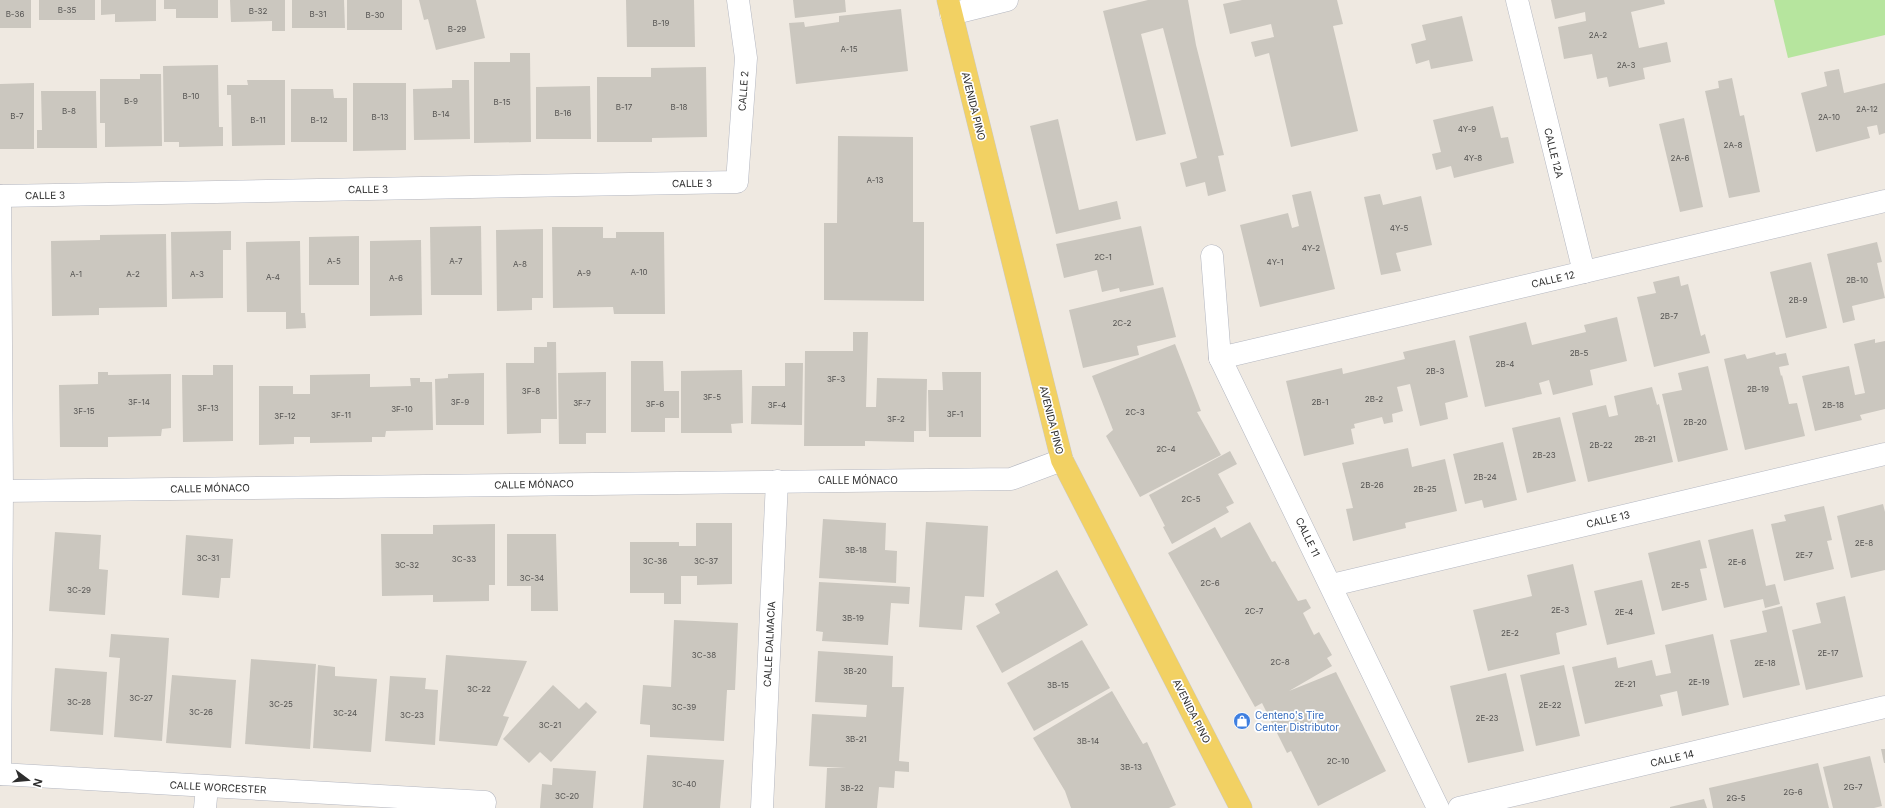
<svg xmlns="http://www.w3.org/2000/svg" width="1885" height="808" viewBox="0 0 1885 808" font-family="Inter,sans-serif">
  <rect width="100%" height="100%" fill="#efe9e1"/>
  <polygon fill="#b6e59e" points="1774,0 1885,0 1885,35 1788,58"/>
  <g fill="#cbc7bf">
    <rect x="0" y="0" width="31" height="28"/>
    <rect x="39" y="0" width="56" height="20"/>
    <polygon points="101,0 156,0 156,21 115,22 115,14 101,15"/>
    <polygon points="164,0 218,0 218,18 176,18 176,9 164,9"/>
    <polygon points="230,0 285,0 285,31 272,31 272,21 231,22"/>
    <polygon points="292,0 344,0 345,28 292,28"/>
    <rect x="347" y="0" width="55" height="30"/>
    <polygon points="419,0 476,0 485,38 436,50 428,19 424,20"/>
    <polygon points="626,0 694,0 695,47 627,47"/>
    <polygon points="793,0 845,0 846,12 795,18"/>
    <polygon points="1148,0 1188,0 1196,45 1224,155 1218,156 1226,191 1208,196 1205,182 1186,187 1180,163 1197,158 1163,28 1141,34 1166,134 1136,141 1103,11"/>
    <polygon points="1242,0 1337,0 1343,24 1333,26 1358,131 1291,147 1269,53 1255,57 1251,42 1274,37 1271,24 1230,34 1223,4"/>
    <polygon points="1551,0 1664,0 1665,4 1631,12 1639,48 1667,42 1671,62 1643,68 1645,79 1609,87 1607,77 1597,79 1592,54 1564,59 1558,27 1586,21 1585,12 1555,19"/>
    <polygon points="901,9 908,71 796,84 789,23 804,22 805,27 839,22 839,16"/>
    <polygon points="1462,16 1473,61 1431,69 1429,60 1416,64 1411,44 1426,40 1422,25"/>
    <polygon points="510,53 530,53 531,142 474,143 474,62 510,62"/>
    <polygon points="218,65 219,127 223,127 223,146 179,147 179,142 164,142 163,66"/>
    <polygon points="706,67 707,137 652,138 652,142 597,142 597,77 651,77 651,68"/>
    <polygon points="1839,69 1844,93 1885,83 1885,133 1879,135 1877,125 1867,127 1870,138 1816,152 1801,93 1827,86 1824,72"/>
    <polygon points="140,74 161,74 162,146 105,147 105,123 100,123 100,79 140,79"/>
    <polygon points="1732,78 1740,116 1744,115 1760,192 1729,198 1705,91 1719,88 1718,81"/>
    <polygon points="247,80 285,80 285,145 232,146 231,95 227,95 227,85 248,85"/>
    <polygon points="452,80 469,80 470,139 414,140 413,89 452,88"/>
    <polygon points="34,83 34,149 0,149 0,84"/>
    <polygon points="353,83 406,83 406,150 353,151"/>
    <polygon points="590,86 591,139 536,139 536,87"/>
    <polygon points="291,89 333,89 334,98 347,98 347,142 291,142"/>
    <polygon points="41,91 96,91 97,148 37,148 37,130 42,130"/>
    <polygon points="1493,106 1501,138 1508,137 1514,163 1454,178 1451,166 1436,170 1432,154 1441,152 1433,120"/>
    <polygon points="1684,118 1703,207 1680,212 1659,124"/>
    <polygon points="1058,119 1079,210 1117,201 1121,219 1056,234 1030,126"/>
    <polygon points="838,136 913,137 913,222 924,222 924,301 824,300 824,223 837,223"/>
    <polygon points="1311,191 1335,289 1260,307 1240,225 1288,213 1292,228 1299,226 1292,195"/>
    <polygon points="1380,194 1383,205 1421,196 1432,245 1396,253 1401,271 1381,275 1364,197"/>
    <polygon points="481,226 482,295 431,295 430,227"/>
    <polygon points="1141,226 1154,285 1120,292 1119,288 1102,292 1097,270 1064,278 1056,244"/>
    <polygon points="552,227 603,227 603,238 616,238 616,232 664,232 665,314 614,314 613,307 553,308"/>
    <polygon points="543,229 543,298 532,298 532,310 497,311 496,230"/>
    <polygon points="231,231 231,250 223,250 223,298 172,299 171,232"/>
    <polygon points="166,234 167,307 99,308 99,315 52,316 51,241 100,240 100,235"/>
    <polygon points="359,236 359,285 309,285 309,237"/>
    <polygon points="421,240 422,315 370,316 370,241"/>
    <polygon points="300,241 301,313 305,313 306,328 286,329 286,312 247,312 246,242"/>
    <polygon points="1877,242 1882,262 1877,263 1885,298 1852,306 1855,320 1843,323 1827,254"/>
    <polygon points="1811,262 1827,328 1786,338 1770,272"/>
    <polygon points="1679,276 1681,286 1688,284 1701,336 1705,334 1710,353 1654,367 1637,297 1656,293 1653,282"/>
    <polygon points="1163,287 1176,337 1137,346 1139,355 1083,368 1069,310"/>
    <polygon points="1617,317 1627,361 1590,370 1593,385 1553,395 1549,380 1539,383 1542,394 1485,407 1469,336 1526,322 1532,345 1586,332 1584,325"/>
    <polygon points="853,332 868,332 866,407 876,407 877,378 927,379 926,431 914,431 914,442 865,441 865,446 804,446 805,351 853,351"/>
    <polygon points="1875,339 1875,343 1885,341 1885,409 1860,415 1862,420 1815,431 1802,376 1849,366 1855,395 1865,393 1854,344"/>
    <polygon points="1455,340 1468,397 1445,403 1448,419 1420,426 1410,384 1397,387 1403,411 1392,414 1393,422 1384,424 1382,417 1354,424 1355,428 1351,429 1354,444 1304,456 1286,381 1342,368 1343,374 1405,359 1403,352"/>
    <polygon points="547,342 556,342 557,419 541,419 541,433 507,434 506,363 534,363 534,347 547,347"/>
    <polygon points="1175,344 1201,411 1197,412 1221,455 1140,497 1106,436 1113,430 1092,376"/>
    <polygon points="1775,352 1776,355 1786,353 1789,365 1779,367 1781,376 1782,375 1789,404 1797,403 1805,436 1745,450 1724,359 1745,354 1747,359"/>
    <polygon points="631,361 663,361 664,391 679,391 679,418 665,418 665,432 631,432"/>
    <polygon points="785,363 803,363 802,425 751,424 752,386 785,386"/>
    <polygon points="213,365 233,365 233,441 183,442 182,375 213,375"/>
    <polygon points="1708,366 1728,450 1678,462 1662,394 1682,390 1678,373"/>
    <polygon points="742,370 743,423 731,424 732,433 681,433 681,371"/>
    <polygon points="98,372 108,372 108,375 171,374 171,428 162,429 161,436 108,437 108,447 60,447 59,385 98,384"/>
    <polygon points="606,372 606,433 586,433 586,444 559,444 558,373"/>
    <polygon points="942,372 981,372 981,437 929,437 928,390 943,390"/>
    <polygon points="484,373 484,425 436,425 435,379 448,378 448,374"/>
    <polygon points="370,374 370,387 411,386 410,378 420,378 420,382 432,382 433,430 386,431 385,437 372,437 372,442 310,443 310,437 294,437 294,444 259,445 259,386 293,386 293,394 310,394 310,375"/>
    <polygon points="1652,387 1657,405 1659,404 1673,462 1588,482 1572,413 1606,405 1609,417 1618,415 1614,396"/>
    <polygon points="1560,417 1576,481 1527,493 1512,428"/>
    <polygon points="1503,442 1517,500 1484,508 1482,500 1465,504 1453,454"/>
    <polygon points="1408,448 1412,467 1445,459 1457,511 1405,523 1406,528 1353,541 1346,509 1353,508 1342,463"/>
    <polygon points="1230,451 1237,464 1218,474 1234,503 1226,507 1229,512 1172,544 1163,527 1165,526 1149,495"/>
    <polygon points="1883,504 1885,512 1885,570 1851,578 1837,516"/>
    <polygon points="1824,506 1832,540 1827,541 1834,569 1784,581 1771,524 1786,521 1784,515"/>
    <polygon points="823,519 886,523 885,550 897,551 896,583 819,578"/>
    <polygon points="926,522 988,526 984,597 965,596 962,630 919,627"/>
    <polygon points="1250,522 1272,562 1275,561 1298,601 1306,599 1311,608 1303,613 1314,635 1319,632 1332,655 1327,658 1332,666 1289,691 1336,672 1386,771 1318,806 1291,751 1287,753 1262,703 1255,707 1168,553 1215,527 1221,538"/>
    <polygon points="696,523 732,523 732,584 697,585 697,576 681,576 681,604 664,604 664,593 630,593 630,542 679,542 679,546 696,546"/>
    <polygon points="495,524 495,585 489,585 489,601 433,602 433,595 382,596 381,534 433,534 433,525"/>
    <polygon points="1753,529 1766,586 1775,584 1780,604 1765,608 1763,599 1724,608 1708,540"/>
    <polygon points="55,532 101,535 99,569 108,570 105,615 49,611"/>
    <polygon points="507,534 556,534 558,611 531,611 531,586 507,586"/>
    <polygon points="186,535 233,539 230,578 221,578 219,598 182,595"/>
    <polygon points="1700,540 1707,568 1700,569 1707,600 1662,611 1648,553"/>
    <polygon points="1573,564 1587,625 1556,633 1560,654 1488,671 1473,610 1532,596 1527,575"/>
    <polygon points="1057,570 1088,625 1002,673 976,626 1000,613 995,604"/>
    <polygon points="1642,580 1655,634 1607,645 1594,591"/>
    <polygon points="819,582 910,587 909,604 891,603 888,645 822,641 823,632 816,631"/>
    <polygon points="1845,596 1863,677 1806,690 1792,630 1821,623 1816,603"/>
    <polygon points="1782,606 1800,685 1743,698 1730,640 1767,632 1762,611"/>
    <polygon points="674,620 738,623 735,690 727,690 724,741 650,737 650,725 640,724 643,685 671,687"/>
    <polygon points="111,634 169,638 162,741 114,737 120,658 109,657"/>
    <polygon points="1713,634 1729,705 1682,716 1677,691 1660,695 1663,706 1585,724 1572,667 1616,657 1618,668 1652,660 1656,676 1671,673 1665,645"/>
    <polygon points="1082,640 1110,688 1034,731 1007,683"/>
    <polygon points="818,651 893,656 892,687 904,687 899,761 909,762 909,772 895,771 894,788 879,787 877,808 825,808 827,768 846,768 809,766 812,714 866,717 867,705 815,702"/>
    <polygon points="446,655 527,661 503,716 509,717 497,746 439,741"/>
    <polygon points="251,659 316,664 310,749 245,744"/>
    <polygon points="318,665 335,667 335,676 377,679 371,752 313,748"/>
    <polygon points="1564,665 1580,736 1536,746 1520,675"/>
    <polygon points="55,668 107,672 103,735 50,731"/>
    <polygon points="1506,673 1524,751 1468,763 1450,686"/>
    <polygon points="172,675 236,680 231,748 166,743"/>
    <polygon points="390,676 426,678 425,689 438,690 435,745 385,741"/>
    <polygon points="553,685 579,709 586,702 597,712 551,762 540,752 529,763 503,739"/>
    <polygon points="1112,691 1143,744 1147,742 1176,805 1169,808 1071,808 1065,791 1033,738"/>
    <polygon points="1881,749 1885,749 1885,763 1884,763"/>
    <polygon points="647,755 724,760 720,808 643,808"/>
    <polygon points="1870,756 1882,806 1874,808 1833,808 1823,767"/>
    <polygon points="1818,763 1829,808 1713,808 1709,788"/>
    <polygon points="553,768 596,771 593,808 540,808 542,784 552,785"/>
    <polygon points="1704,799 1707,808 1670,808 1670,807"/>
  </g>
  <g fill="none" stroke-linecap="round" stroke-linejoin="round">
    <g stroke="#b4b7c1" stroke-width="23">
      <g id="street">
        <polyline points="1517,0 1584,272"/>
        <polyline points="951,14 1007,0"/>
        <polyline points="0,196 737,182 746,58 738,0"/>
        <polyline points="1212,256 1220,358 1438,808"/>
        <polyline points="1220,358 1885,201"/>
        <polyline points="2,491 1011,479 1062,460"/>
        <polyline points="1332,585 1885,454"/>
        <polyline points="0,774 2,491 0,196"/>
        <polyline points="0,774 485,802 484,808"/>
        <polyline points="205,808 207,787"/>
        <polyline points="762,808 777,481"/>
        <polyline points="1459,808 1885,707"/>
      </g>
    </g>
    <g stroke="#c9c9c9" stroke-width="23">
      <polyline id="primary" points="948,0 1062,460 1241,808"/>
    </g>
    <use href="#street" stroke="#fff" stroke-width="22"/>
    <use href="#primary" stroke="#f2d163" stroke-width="22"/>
  </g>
  <defs>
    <g id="shop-disc" transform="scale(0.9)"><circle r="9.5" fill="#3f7fe0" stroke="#fff"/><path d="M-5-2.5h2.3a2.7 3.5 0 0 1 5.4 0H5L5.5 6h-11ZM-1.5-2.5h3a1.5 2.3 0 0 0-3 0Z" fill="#fff"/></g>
  </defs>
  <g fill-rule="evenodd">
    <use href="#shop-disc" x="1242" y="721"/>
  </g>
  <g text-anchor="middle" stroke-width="3.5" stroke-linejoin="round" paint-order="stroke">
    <g font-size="8" fill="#555452">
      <text x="67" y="13">B-35</text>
      <text x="258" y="14">B-32</text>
      <text x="15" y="17">B-36</text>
      <text x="318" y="17">B-31</text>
      <text x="375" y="18">B-30</text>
      <text x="661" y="26">B-19</text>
      <text x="457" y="32">B-29</text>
      <text x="1598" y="38">2A-2</text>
      <text x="849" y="52">A-15</text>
      <text x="1626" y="68">2A-3</text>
      <text x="191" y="99">B-10</text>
      <text x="131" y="104">B-9</text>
      <text x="502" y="105">B-15</text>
      <text x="624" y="110">B-17</text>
      <text x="679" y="110">B-18</text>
      <text x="1867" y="112">2A-12</text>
      <text x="69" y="114">B-8</text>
      <text x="563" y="116">B-16</text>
      <text x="441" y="117">B-14</text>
      <text x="17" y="119">B-7</text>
      <text x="380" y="120">B-13</text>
      <text x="1829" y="120">2A-10</text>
      <text x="258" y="123">B-11</text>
      <text x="319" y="123">B-12</text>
      <text x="1467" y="132">4Y-9</text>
      <text x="1733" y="148">2A-8</text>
      <text x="1473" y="161">4Y-8</text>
      <text x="1680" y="161">2A-6</text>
      <text x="875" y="183">A-13</text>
      <text x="1399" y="231">4Y-5</text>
      <text x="1311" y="251">4Y-2</text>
      <text x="1103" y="260">2C-1</text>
      <text x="334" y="264">A-5</text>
      <text x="456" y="264">A-7</text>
      <text x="1275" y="265">4Y-1</text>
      <text x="520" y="267">A-8</text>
      <text x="639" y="275">A-10</text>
      <text x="584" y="276">A-9</text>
      <text x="76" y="277">A-1</text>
      <text x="133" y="277">A-2</text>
      <text x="197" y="277">A-3</text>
      <text x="273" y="280">A-4</text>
      <text x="396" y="281">A-6</text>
      <text x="1857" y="283">2B-10</text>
      <text x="1798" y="303">2B-9</text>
      <text x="1669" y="319">2B-7</text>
      <text x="1122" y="326">2C-2</text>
      <text x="1579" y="356">2B-5</text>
      <text x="1505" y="367">2B-4</text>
      <text x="1435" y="374">2B-3</text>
      <text x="836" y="382">3F-3</text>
      <text x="1758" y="392">2B-19</text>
      <text x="531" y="394">3F-8</text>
      <text x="712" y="400">3F-5</text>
      <text x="1374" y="402">2B-2</text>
      <text x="139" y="405">3F-14</text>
      <text x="460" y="405">3F-9</text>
      <text x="1320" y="405">2B-1</text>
      <text x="582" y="406">3F-7</text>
      <text x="655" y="407">3F-6</text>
      <text x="777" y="408">3F-4</text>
      <text x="1833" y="408">2B-18</text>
      <text x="208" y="411">3F-13</text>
      <text x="402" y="412">3F-10</text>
      <text x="84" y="414">3F-15</text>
      <text x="1135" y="415">2C-3</text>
      <text x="955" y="417">3F-1</text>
      <text x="341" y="418">3F-11</text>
      <text x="285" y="419">3F-12</text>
      <text x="896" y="422">3F-2</text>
      <text x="1695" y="425">2B-20</text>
      <text x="1645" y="442">2B-21</text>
      <text x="1601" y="448">2B-22</text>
      <text x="1166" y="452">2C-4</text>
      <text x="1544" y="458">2B-23</text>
      <text x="1485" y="480">2B-24</text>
      <text x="1372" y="488">2B-26</text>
      <text x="1425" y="492">2B-25</text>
      <text x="1191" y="502">2C-5</text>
      <text x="1864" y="546">2E-8</text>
      <text x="856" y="553">3B-18</text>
      <text x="1804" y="558">2E-7</text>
      <text x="208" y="561">3C-31</text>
      <text x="464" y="562">3C-33</text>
      <text x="655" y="564">3C-36</text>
      <text x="706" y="564">3C-37</text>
      <text x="1737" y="565">2E-6</text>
      <text x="407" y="568">3C-32</text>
      <text x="532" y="581">3C-34</text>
      <text x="1210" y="586">2C-6</text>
      <text x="1680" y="588">2E-5</text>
      <text x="79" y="593">3C-29</text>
      <text x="1560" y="613">2E-3</text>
      <text x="1254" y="614">2C-7</text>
      <text x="1624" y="615">2E-4</text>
      <text x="853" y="621">3B-19</text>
      <text x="1510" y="636">2E-2</text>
      <text x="1828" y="656">2E-17</text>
      <text x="704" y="658">3C-38</text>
      <text x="1280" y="665">2C-8</text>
      <text x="1765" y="666">2E-18</text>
      <text x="855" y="674">3B-20</text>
      <text x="1699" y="685">2E-19</text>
      <text x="1625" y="687">2E-21</text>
      <text x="1058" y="688">3B-15</text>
      <text x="479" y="692">3C-22</text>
      <text x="141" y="701">3C-27</text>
      <text x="79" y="705">3C-28</text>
      <text x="281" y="707">3C-25</text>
      <text x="1550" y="708">2E-22</text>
      <text x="684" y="710">3C-39</text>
      <text x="201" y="715">3C-26</text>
      <text x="345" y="716">3C-24</text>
      <text x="412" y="718">3C-23</text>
      <text x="1487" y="721">2E-23</text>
      <text x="550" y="728">3C-21</text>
      <text x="856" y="742">3B-21</text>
      <text x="1088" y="744">3B-14</text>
      <text x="1338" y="764">2C-10</text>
      <text x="1131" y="770">3B-13</text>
      <text x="684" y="787">3C-40</text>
      <text x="1853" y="790">2G-7</text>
      <text x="852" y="791">3B-22</text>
      <text x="1793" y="795">2G-6</text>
      <text x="567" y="799">3C-20</text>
      <text x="1736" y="801">2G-5</text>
    </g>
    <g font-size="10" fill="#2e2e2e" stroke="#fff">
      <text transform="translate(743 91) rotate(-86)" y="4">CALLE 2</text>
      <text transform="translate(974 106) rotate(76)" y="4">AVENIDA PINO</text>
      <text transform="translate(1554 153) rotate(76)" y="4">CALLE 12A</text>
      <text transform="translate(692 183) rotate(-1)" y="4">CALLE 3</text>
      <text transform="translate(368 189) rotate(-1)" y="4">CALLE 3</text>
      <text transform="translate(45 195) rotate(-1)" y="4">CALLE 3</text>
      <text transform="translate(1553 279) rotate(-13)" y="4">CALLE 12</text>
      <text transform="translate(1052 420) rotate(76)" y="4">AVENIDA PINO</text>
      <text x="858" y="484">CALLE MÓNACO</text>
      <text transform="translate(534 484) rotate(-1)" y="4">CALLE MÓNACO</text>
      <text transform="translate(210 488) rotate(-1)" y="4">CALLE MÓNACO</text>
      <text transform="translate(1608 519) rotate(-13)" y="4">CALLE 13</text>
      <text transform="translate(1308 537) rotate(64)" y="4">CALLE 11</text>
      <text transform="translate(769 644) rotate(-87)" y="4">CALLE DALMACIA</text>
      <text transform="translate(1192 711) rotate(63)" y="4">AVENIDA PINO</text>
      <text transform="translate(1672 758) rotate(-13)" y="4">CALLE 14</text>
      <text transform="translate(218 787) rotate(3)" y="4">CALLE WORCESTER</text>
    </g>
    <g font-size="10" fill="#366cbe" stroke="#fff" text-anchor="start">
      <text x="1255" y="719">Centeno's Tire<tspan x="1255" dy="12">Center Distributor</tspan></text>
    </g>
  </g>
  <g transform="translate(28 780) rotate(106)" stroke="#ffffff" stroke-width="3" paint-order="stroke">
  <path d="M0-3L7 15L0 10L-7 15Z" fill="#2e2e2e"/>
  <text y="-6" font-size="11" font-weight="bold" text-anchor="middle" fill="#2e2e2e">N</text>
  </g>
</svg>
